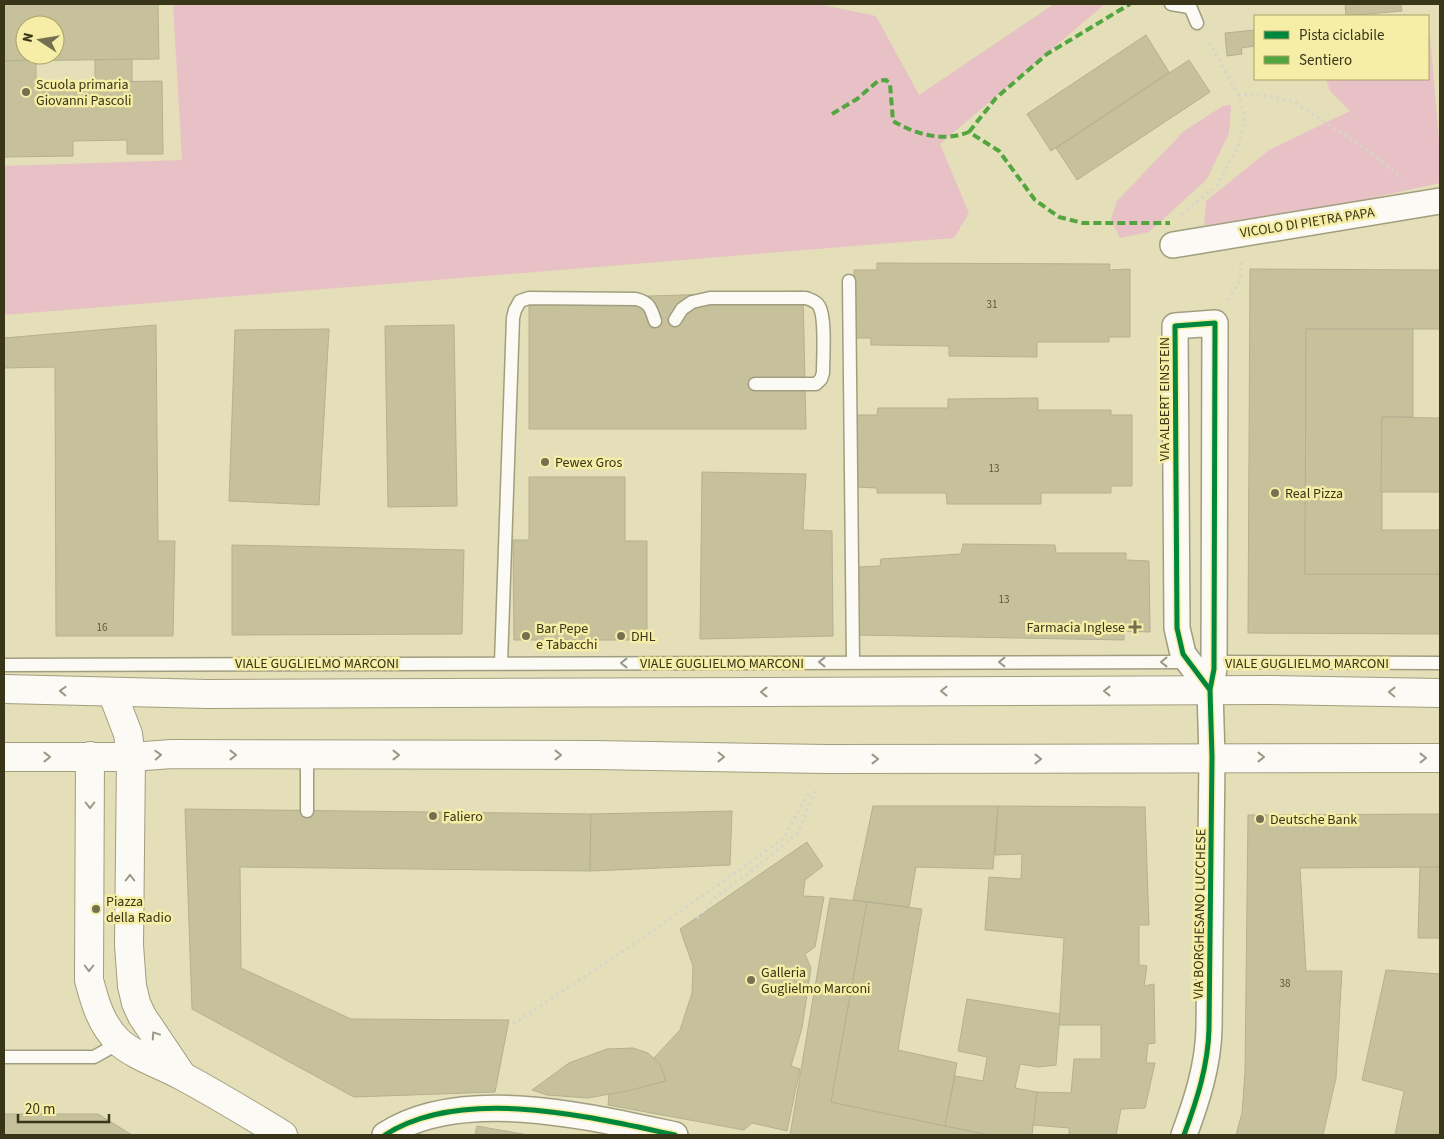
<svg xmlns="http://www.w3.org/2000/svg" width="1444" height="1139" viewBox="0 0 1444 1139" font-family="'Source Sans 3',sans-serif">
  <rect width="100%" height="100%" fill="#e4dfb8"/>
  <g fill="#e8c1c6">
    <polygon points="173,4 818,4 876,16 919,95 1054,4 1105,4 940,144 969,213 954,238 4,315 4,166 182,160"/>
    <polygon points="1428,36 1430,36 1440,153 1440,183 1268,221 1204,225 1206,201 1269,150 1350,111 1330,91 1326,79 1428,79"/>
    <polygon points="1231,105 1229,133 1207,179 1149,232 1120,238 1111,219 1117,201 1184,131 1223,106"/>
  </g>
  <g fill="#c6c19b" stroke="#b4b092" fill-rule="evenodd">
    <path d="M4,4H158L159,59L4,61ZM25,25H55V55H25Z"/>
    <polygon points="1345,4 1401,4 1402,11 1346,16"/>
    <polygon points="1255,30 1255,46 1241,48 1242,54 1227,56 1225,33"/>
    <polygon points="1146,35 1169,72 1051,151 1027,114"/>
    <polygon points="132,59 132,82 95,82 95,60"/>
    <polygon points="36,60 36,83 162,81 163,154 127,154 127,140 73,141 73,156 4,157 4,61"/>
    <polygon points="1189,60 1210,92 1077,180 1056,148"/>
    <polygon points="877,263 1110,264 1109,270 1130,269 1130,337 1109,337 1109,342 1037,342 1037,357 949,356 949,346 871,345 871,338 854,338 854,270 877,270"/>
    <polygon points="1250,269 1440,270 1440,329 1306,329 1305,574 1440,574 1440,634 1248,633"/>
    <polygon points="803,291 806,429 529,429 529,300"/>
    <polygon points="156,325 158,541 175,541 173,636 56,636 55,367 4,368 4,338"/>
    <polygon points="454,325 457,506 388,507 385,326"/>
    <polygon points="329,329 319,505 229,501 235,330"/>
    <polygon points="1306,329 1413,329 1413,417 1382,417 1382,530 1440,530 1440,574 1305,574"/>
    <polygon points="1038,398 1038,410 1111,410 1111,415 1132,415 1132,486 1111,486 1111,493 1041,493 1041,504 947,504 946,493 877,493 877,488 856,487 856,415 877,415 878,408 948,408 948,399"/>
    <polygon points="1382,417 1440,418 1440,492 1381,492"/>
    <polygon points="702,472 806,474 803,530 832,531 833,636 700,639"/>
    <polygon points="529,477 625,477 625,541 647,541 647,640 514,640 513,540 529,540"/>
    <polygon points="963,544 1055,545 1056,553 1126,553 1126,560 1149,561 1150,632 1124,631 1124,640 858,635 859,567 880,566 881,559 961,554"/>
    <polygon points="232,545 464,550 462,634 232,635"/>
    <polygon points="873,806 998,806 993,869 916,867 909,907 853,900"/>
    <polygon points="998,806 1145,807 1149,925 1139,925 1139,965 1147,966 1144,986 1154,984 1155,1043 1148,1044 1146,1063 1155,1063 1145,1108 1121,1109 1116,1135 1069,1135 1069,1128 1033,1125 1037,1092 1071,1093 1074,1059 1101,1059 1101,1025 1059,1025 1064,938 985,930 989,877 1021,879 1022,854 995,855"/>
    <polygon points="185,809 591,814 590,871 240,867 241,968 351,1019 509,1020 495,1092 354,1097 192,1009"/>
    <polygon points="732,811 730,865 590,871 591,814"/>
    <polygon points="1440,814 1440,867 1300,868 1306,971 1342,971 1336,1078 1323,1135 1236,1135 1242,1113 1245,1072 1248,815"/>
    <polygon points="807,842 823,866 805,880 803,896 824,897 815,947 805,954 811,968 802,1028 791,1066 800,1069 787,1131 752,1123 744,1130 608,1105 609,1094 666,1081 660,1064 654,1058 680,1030 692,993 693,966 680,929"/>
    <polygon points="1420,867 1440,867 1440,938 1418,938"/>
    <polygon points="830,898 867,902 831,1102 990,1135 790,1135"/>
    <polygon points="867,902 922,909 898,1050 957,1063 945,1126 831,1102"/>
    <polygon points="1386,970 1440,974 1440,1135 1395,1135 1404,1091 1362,1080"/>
    <polygon points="967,999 1060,1014 1056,1065 1038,1067 1020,1064 1015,1088 1037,1092 1032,1135 990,1135 945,1126 955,1076 983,1081 987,1057 958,1051"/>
    <polygon points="633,1048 648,1053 660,1064 666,1081 627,1091 588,1098 547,1095 532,1090 569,1063 607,1049"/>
    <polygon points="4,1114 98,1114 132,1135 4,1135"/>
    <polygon points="477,1126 528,1135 475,1135"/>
  </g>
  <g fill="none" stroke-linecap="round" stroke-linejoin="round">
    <g stroke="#a19e7f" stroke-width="15">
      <g id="lane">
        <polyline points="1171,4 1189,7"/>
        <polyline points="1189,4 1197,23"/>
        <polyline points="849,281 853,662"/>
        <path d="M675,320L682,309L692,302L710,298H806C811,300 816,301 819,306C826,317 823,358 823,373L821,379L816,384H755"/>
        <polyline points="1210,662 1440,663"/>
        <path d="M501,663L513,318L515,310L520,301L529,298L636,299C649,302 651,308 655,321"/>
        <polyline points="4,665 1190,662"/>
        <polyline points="307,755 307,811"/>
        <polyline points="4,1057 94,1057 119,1043"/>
      </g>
    </g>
    <g stroke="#a19e7f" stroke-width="28">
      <g id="street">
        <polyline points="1173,245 1440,201"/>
        <path d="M385,1135C462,1085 591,1117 675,1135"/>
        <path d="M1184,1135C1197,1100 1208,1066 1209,1029L1212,757L1210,690L1214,669L1215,323L1175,326L1177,628L1183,654L1210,690"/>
      </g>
    </g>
    <g stroke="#a19e7f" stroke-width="30">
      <g id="secondary">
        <polyline points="4,689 208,694 1267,690 1440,693"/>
        <polyline points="112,692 128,734 131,757 129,945 132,986 136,1003 142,1016 181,1074"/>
        <path d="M90,756L89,980C95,1003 101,1024 118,1041C132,1055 164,1066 182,1076C216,1094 250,1115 283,1135"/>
        <polyline points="4,757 131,757 172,754 594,755 827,759 1440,758"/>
      </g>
    </g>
    <g stroke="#d6d5c9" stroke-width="3" stroke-dasharray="2.5 4" stroke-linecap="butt">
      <polyline points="1238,94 1269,96 1294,102 1373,154 1402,179"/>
      <polyline points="1181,214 1217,186 1240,142 1245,115 1238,94 1208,41"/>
      <polyline points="1228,300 1240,281 1241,262"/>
      <polyline points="697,918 716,897 758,866 798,833 815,791"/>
      <polyline points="513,1024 657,928 784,838 810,790"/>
    </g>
    <use href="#lane" stroke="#fbfaf4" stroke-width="12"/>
    <use href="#street" stroke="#fbfaf4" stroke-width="25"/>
    <use href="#secondary" stroke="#fbfaf4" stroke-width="28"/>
    <g stroke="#53a540" stroke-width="4" stroke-dasharray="8 4" stroke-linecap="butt">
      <path d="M832,114L857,99L878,81L886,80L890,84L893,121C917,135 943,142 969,132L999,151L1035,200L1059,217L1083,223H1170"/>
      <polyline points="969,132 996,98 1047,54 1130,4"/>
    </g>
    <g stroke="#f6eda6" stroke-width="8">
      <g id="cycleway">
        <path d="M385,1135C462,1085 591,1117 675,1135"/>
        <path d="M1184,1135C1197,1100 1208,1066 1209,1029L1212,757L1210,690L1214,669L1215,323L1175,326L1177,628L1183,654L1210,690"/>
      </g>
    </g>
    <use href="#cycleway" stroke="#00873e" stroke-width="5"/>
  </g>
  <defs><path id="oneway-chevron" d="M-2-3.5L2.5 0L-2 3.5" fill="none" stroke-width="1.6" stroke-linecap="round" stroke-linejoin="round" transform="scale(1.25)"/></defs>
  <g stroke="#9a9886">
    <use href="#oneway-chevron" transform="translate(822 662) rotate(180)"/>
    <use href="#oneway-chevron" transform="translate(1002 662) rotate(180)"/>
    <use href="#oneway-chevron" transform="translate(1164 662) rotate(180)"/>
    <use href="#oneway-chevron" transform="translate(624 663) rotate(180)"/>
    <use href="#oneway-chevron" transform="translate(63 691) rotate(-178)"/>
    <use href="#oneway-chevron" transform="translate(944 691) rotate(180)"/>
    <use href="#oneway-chevron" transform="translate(1107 691) rotate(180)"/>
    <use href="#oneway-chevron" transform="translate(764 692) rotate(180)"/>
    <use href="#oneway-chevron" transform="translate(1392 692) rotate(-179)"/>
    <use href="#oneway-chevron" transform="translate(158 755) rotate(-3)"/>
    <use href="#oneway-chevron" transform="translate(233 755)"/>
    <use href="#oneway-chevron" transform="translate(396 755)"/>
    <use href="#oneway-chevron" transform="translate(558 755)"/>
    <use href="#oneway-chevron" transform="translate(47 757)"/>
    <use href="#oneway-chevron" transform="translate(721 757) rotate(1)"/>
    <use href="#oneway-chevron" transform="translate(1261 757)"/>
    <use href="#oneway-chevron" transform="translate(1423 758)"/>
    <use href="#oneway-chevron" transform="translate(875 759)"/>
    <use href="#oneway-chevron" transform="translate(1038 759)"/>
    <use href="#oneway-chevron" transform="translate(90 805) rotate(90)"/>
    <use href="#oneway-chevron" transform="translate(130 878) rotate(-90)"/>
    <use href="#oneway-chevron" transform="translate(89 968) rotate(90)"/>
    <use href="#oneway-chevron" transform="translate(155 1035) rotate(-124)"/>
  </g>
  <g fill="#747050" stroke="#f6eda6" stroke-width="2">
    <circle cx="26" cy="92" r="5"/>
    <circle cx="545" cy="462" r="5"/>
    <circle cx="1275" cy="493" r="5"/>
    <path d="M1132.5 619.5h5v5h5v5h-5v5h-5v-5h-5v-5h5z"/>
    <circle cx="526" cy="636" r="5"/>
    <circle cx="621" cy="636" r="5"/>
    <circle cx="433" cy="816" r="5"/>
    <circle cx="1260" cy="819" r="5"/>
    <circle cx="96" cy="909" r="5"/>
    <circle cx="751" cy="980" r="5"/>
  </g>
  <g text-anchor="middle" stroke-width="5" stroke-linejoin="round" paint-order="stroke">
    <g font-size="11" fill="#5c5839">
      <text x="992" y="308">31</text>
      <text x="994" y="472">13</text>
      <text x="1004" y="603">13</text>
      <text x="102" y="631">16</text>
      <text x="1285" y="987">38</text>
    </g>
    <g font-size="14" fill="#383518" stroke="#f6eda6" text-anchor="start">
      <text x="36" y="89">Scuola primaria<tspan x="36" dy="16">Giovanni Pascoli</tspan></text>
      <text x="555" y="467">Pewex Gros</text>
      <text x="1285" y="498">Real Pizza</text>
      <text x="1125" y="632" text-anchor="end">Farmacia Inglese</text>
      <text x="536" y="633">Bar Pepe<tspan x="536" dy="16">e Tabacchi</tspan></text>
      <text x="631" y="641">DHL</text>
      <text x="443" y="821">Faliero</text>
      <text x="1270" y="824">Deutsche Bank</text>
      <text x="106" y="906">Piazza<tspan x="106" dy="16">della Radio</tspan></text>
      <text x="761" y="977">Galleria<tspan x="761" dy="16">Guglielmo Marconi</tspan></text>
    </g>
    <g font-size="14" fill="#383518" stroke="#f6eda6">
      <text transform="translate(1307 222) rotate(-9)" y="5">VICOLO DI PIETRA PAPA</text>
      <text transform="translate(1164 399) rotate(-90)" y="5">VIA ALBERT EINSTEIN</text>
      <text x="317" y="668">VIALE GUGLIELMO MARCONI</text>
      <text x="722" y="668">VIALE GUGLIELMO MARCONI</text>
      <text x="1307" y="668">VIALE GUGLIELMO MARCONI</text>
      <text transform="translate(1199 914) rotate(-89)" y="5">VIA BORGHESANO LUCCHESE</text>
    </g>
  </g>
  <rect width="1444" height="1139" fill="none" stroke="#383518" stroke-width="10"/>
  <rect x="1254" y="15" width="175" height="65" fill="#f6eda6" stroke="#aaa36d"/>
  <rect x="1264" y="31" width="25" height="8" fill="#00873e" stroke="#aaa36d"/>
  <text x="1299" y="40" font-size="15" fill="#383518">Pista ciclabile</text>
  <rect x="1264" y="56" width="25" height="8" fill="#53a540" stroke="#aaa36d"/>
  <text x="1299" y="65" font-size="15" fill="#383518">Sentiero</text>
  <g transform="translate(40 40) rotate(282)"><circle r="24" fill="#f6eda6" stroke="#aaa36d"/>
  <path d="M0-4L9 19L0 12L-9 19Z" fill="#747050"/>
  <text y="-8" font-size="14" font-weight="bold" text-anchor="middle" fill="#383518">N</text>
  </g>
  <path d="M18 1114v8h91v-8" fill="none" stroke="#383518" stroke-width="2.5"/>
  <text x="25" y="1114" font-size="15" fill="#383518" stroke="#f6eda6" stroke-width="4" paint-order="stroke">20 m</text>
</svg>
